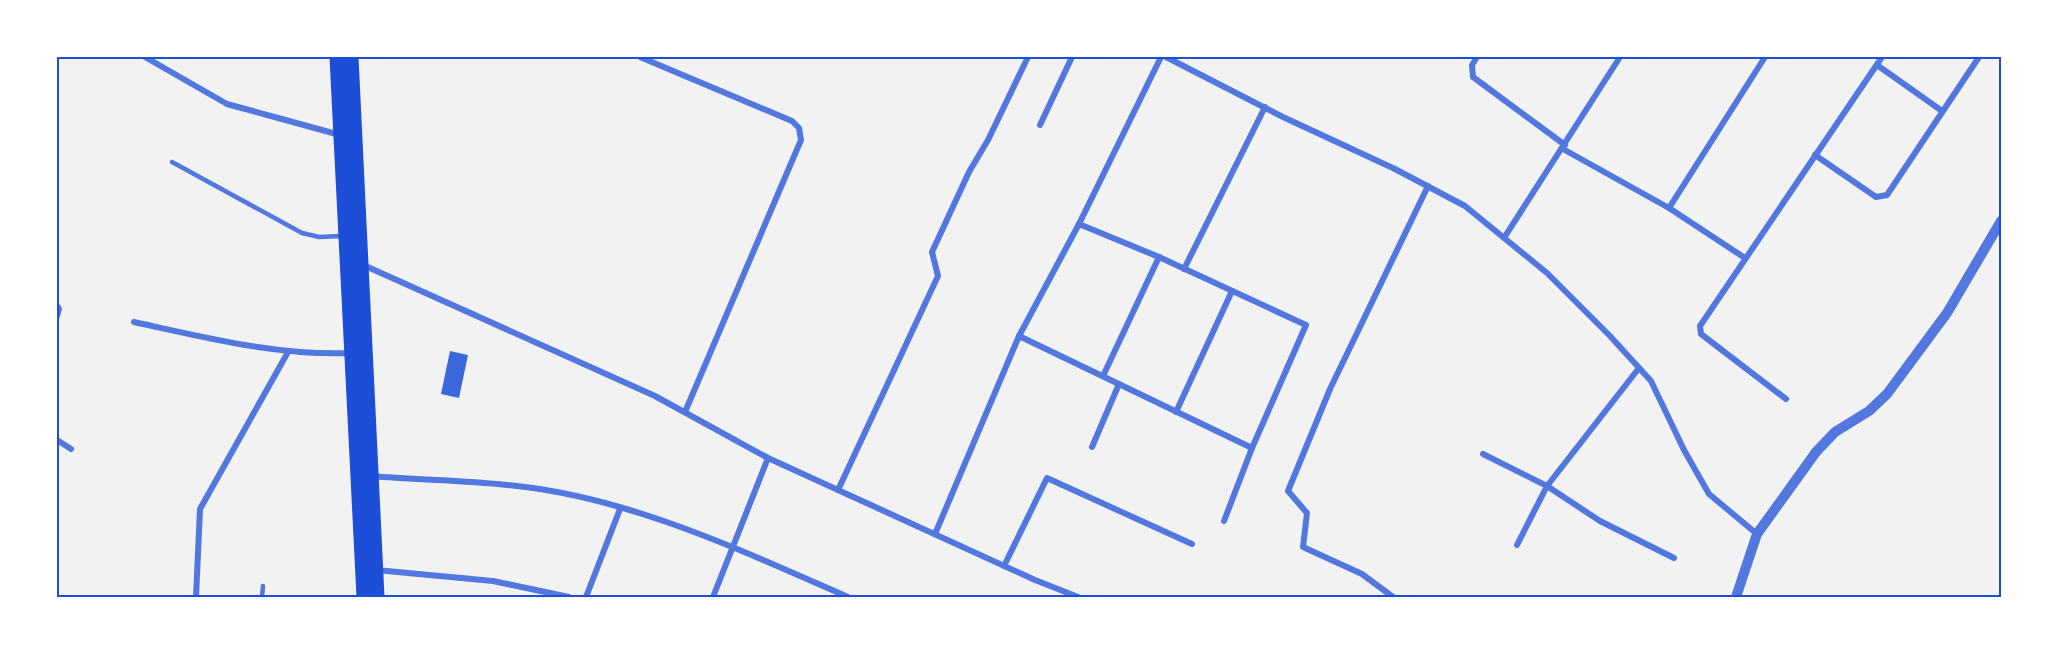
<svg xmlns="http://www.w3.org/2000/svg" width="2058" height="654" viewBox="0 0 2058 654" font-family="'IBM Plex Serif',serif">
  <rect width="100%" height="100%" fill="#f2f2f2"/>
  <polygon fill="#3d67dc" points="450,351 468,355 459,398 441,394"/>
  <g fill="none" stroke-linecap="round" stroke-linejoin="round">
    <g stroke="#5277de" stroke-width="4.5">
      <polyline points="172,162 302,233 319,237 342,236"/>
      <polyline points="262,597 263,586"/>
    </g>
    <g stroke="#5277de" stroke-width="6">
      <polyline points="145,57 227,104 340,135"/>
      <polyline points="640,57 792,121 799,128 801,140 685,412"/>
      <polyline points="1166,57 1283,117 1395,169 1465,206 1547,273 1610,336 1651,381 1684,450 1709,494 1757,534"/>
      <polyline points="1477,57 1472,65 1473,77 1565,145"/>
      <polyline points="1877,65 1942,111"/>
      <polyline points="1040,125 1072,57"/>
      <polyline points="1563,149 1669,208"/>
      <polyline points="1815,155 1876,197 1887,195 1979,57"/>
      <polyline points="1079,224 1159,257 1306,325 1252,448"/>
      <polyline points="1504,238 1620,57"/>
      <polyline points="1745,258 1669,208 1765,57"/>
      <polyline points="361,264 655,396 768,458 1035,580 1078,597"/>
      <polyline points="1184,269 1265,107"/>
      <polyline points="57,306 59,309 57,316"/>
      <path d="M134,322C207,338 278,356 353,353"/>
      <polyline points="1019,336 1079,224 1161,57"/>
      <polyline points="1103,376 1159,257"/>
      <polyline points="1786,399 1701,334 1700,326 1882,57"/>
      <polyline points="1176,412 1232,291"/>
      <polyline points="57,440 71,449"/>
      <polyline points="1092,447 1119,384"/>
      <polyline points="1483,454 1547,486 1600,521 1674,558"/>
      <path d="M371,476C416,480 462,480 507,485C627,496 740,550 848,597"/>
      <polyline points="838,490 938,276 932,252 969,172 988,140 1028,57"/>
      <polyline points="935,534 1019,336 1252,448 1224,521"/>
      <polyline points="1517,545 1547,486 1639,368"/>
      <polyline points="1004,566 1047,478 1192,544"/>
      <polyline points="376,570 493,581 569,597"/>
      <polyline points="196,597 200,509 288,352"/>
      <polyline points="586,597 620,509"/>
      <polyline points="713,597 768,458"/>
      <polyline points="1393,597 1362,574 1303,547 1307,513 1288,491 1330,389 1428,186"/>
    </g>
    <polyline stroke="#5277de" stroke-width="10" points="1736,597 1757,534 1816,452 1835,432 1869,411 1887,394 1947,313 2001,221"/>
    <g stroke="#1d4ed8" stroke-width="15">
      <polyline points="337,57 364,597"/>
      <polyline points="351,57 377,597"/>
    </g>
  </g>
  <rect width="2058" height="654" fill="none" stroke="#ffffff" stroke-width="117"/>
  <rect x="58" y="58" width="1942" height="538" fill="none" stroke="#1d4ed8" stroke-width="2"/>
</svg>
